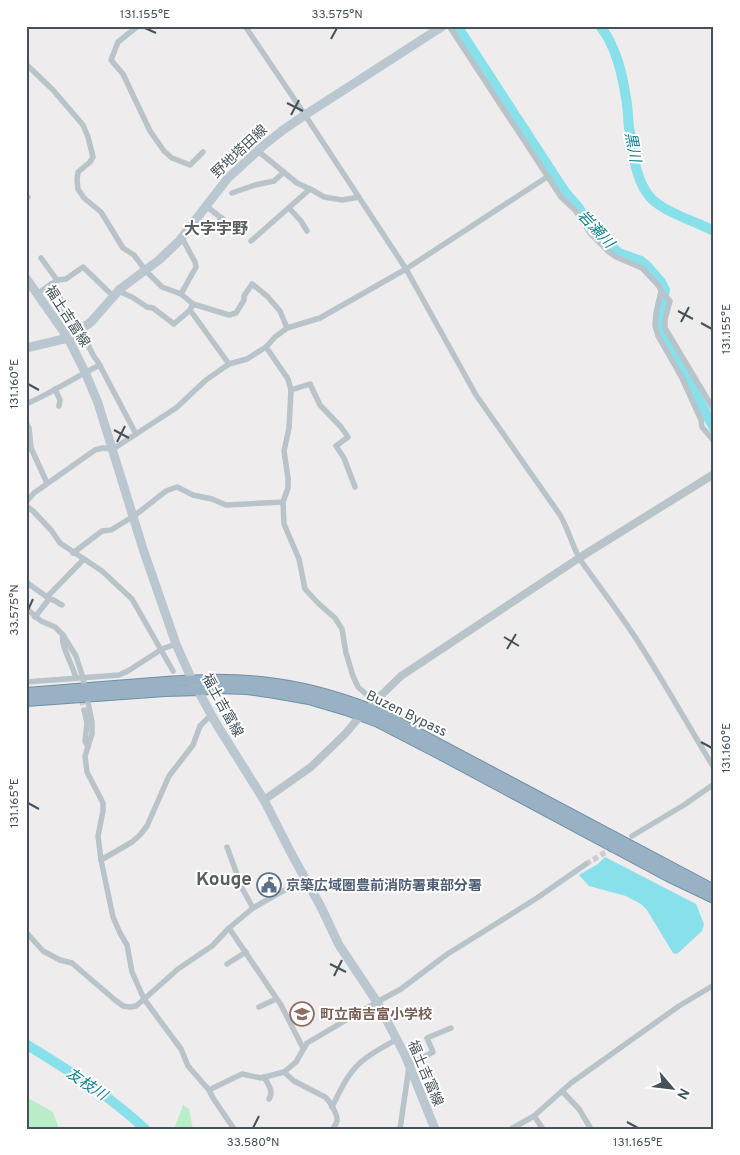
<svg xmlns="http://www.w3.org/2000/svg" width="740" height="1155" viewBox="0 0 740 1155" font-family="Overpass,'Noto Sans JP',sans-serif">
  <rect width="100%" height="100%" fill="#efeced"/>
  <g fill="#baeec8">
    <polygon points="26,1097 53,1112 59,1129 26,1129"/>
    <polygon points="183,1105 189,1109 193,1129 174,1129"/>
  </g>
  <polygon fill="#87e0ea" points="605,857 696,904 704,924 702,931 677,954 673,953 647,910 641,904 626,896 589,886 579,875 598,864"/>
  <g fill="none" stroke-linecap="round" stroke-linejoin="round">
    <g stroke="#87e0ea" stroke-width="10">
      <polyline points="457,26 565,192 579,208 586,221 594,231 619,253 641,261 647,266 661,282 665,290 662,306 661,321 662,332 714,428"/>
      <path d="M600,26C616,46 622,73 626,98C628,108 628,118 629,128C630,132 631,136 631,139C633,158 637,182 650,197C663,212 695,221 714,231"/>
      <path d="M26,1044C68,1070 109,1095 145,1129"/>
    </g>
    <g stroke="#cdcdd0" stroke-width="5.5" stroke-dasharray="5.5 3" stroke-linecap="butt">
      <polyline points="75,675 84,710"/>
      <polyline points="586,864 614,847"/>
    </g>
    <g stroke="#6f90a7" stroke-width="12">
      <g id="trunk">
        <path d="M26,693C64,690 102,687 140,684C185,680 231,677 276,684C312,689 348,700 382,714L714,890"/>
        <polyline points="26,701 165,691 199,690 218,688 247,689 275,693 309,699 346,710 378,722 440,754 668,876 714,898"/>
      </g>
    </g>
    <g stroke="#b8c3ca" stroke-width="5.5">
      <polyline points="138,26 118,42 111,60 123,74 150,131 164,151 172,158 190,165 203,152"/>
      <path d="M245,26L305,115L406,269L476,395L560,515C568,529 572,544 579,558C598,585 619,612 637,640C664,682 688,725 714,768"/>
      <polyline points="449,26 561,197 575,210 590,233 609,252 616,257 642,268 659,286 661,291 670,301 665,319 665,328 714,410"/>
      <polyline points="26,28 29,26"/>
      <polyline points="26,64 53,90 83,125 88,137 93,157 90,162 78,172 77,180 78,189 84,198 101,212 123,248 134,255 146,271 162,287 181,294 193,304 190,310 229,364"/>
      <polyline points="258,151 297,183 312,190 324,197 342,200 359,197"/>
      <polyline points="232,193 255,185 274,181 284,172"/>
      <polyline points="26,198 28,197"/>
      <polyline points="206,206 224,220"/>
      <polyline points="289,208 301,221 307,231"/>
      <polyline points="214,228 222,218"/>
      <polyline points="251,241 310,189"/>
      <polyline points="41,258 57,280"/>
      <polyline points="51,284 58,293 67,317 83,334 93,355 98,362 136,434"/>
      <polyline points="118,291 132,297 147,307 153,308 174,324 190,310"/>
      <polyline points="661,291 656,313 655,325 658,336 682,378 701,420 702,427 714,441"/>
      <polyline points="37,294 57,280 66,279 83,267 113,296"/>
      <polyline points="181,294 196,267 195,262 182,238"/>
      <polyline points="193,304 229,315 236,313 244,300 244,296 252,284 267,296 280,311 287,328"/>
      <polyline points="266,347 288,379 291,390 289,428 284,451 288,478 288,488 283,502 284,524 299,559 305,589 318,603 335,618 342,629 346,653 353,676 358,687 375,702"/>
      <polyline points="55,389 60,400 59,406"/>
      <polyline points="291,390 310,384 320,405 341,427 348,437 336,446 344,458 355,487"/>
      <path d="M26,404C52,393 75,377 100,365"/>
      <polyline points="26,423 29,428 31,448 47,483"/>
      <polyline points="26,502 34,493 95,450 103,448 113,449 176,408 206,380 229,364 247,359 266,347 275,337 287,328 320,318 406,269 547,177"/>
      <polyline points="26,506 33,511 51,530 60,543 102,571 132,599 173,671"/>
      <polyline points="73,553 102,531 111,530 134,516 166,491 177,487 193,495 212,499 226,505 283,502"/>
      <polyline points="26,582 47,597 83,560"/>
      <path d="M49,599C55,599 57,603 62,605"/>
      <polyline points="26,608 35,616 41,621 55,627 63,635 76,656 83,678 92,722 92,734 85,756 87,772 103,803 103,811 98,836 101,860 113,917 120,933 127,945 132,972 144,999 181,1049 188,1066 209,1090 213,1098 234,1129"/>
      <polyline points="35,617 49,599 47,597"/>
      <path d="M63,635C60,644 72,664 75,675"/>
      <polyline points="26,682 119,675 128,671 162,649 176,644"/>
      <polyline points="84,710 87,723 85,741 88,747"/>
      <polyline points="632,836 684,805 714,784"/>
      <polyline points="227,847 242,888 253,908"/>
      <polyline points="101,860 132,842 140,835 147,826 169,776 193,745 200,726 211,715"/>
      <polyline points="229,928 281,1005 303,1048"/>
      <polyline points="26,932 43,951 60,960 72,963 115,1000 123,1006 130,1007 136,1006 142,1001 178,969 212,946 229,928 253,908 279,893 307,880"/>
      <polyline points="227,964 246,952"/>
      <polyline points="259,1007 276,999"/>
      <polyline points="409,1065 433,1052 427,1038 451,1028"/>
      <path d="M284,1072L294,1081L325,1097C330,1101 338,1115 337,1121C337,1122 334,1127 333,1129"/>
      <path d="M264,1077C268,1084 274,1091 269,1099"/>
      <polyline points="209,1090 242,1074 261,1078 284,1072 296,1062 307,1043 377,1002 401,989 446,955 537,898 586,864"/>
      <polyline points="562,1091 579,1109 591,1129"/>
      <path d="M332,1107C341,1089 349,1070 366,1058C375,1051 387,1045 397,1039"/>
      <polyline points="534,1116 543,1129"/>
      <polyline points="400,1129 409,1067"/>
      <polyline points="511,1129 534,1116 571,1083 634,1038 679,1006 714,985"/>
    </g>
    <polyline stroke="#b8c3ca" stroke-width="8" points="264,800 311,767 346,733 361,715 401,676 579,558 714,474"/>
    <g stroke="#bac7d1" stroke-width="9">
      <polyline points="26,278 68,338 85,372 98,403 144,552 176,644 192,680 217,725 264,800 291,853 321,907 339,945 377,1002 405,1055 435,1129"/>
      <polyline points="26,348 68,338 91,322 120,289 159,260 180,240 227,179 264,145 283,130 305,115 443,26"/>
    </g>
    <use href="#trunk" stroke="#98b2c4" stroke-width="10"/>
  </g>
  <path fill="none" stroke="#45525a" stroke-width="2" d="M145,28L156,33M331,39L337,28M287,103L303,111M291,115L299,100M678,311L693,319M681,322L689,307M701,323L712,329M28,384L39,390M114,430L129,438M117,442L125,426M28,610L33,599M504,637L519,646M507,649L516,634M701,742L712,748M28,803L39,809M330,964L346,972M334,976L342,960M627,1122L638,1128M253,1128L259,1116"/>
  <defs>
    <g id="civic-ring" transform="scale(1.25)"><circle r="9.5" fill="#fff" stroke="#5c6f8a" stroke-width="1.5"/><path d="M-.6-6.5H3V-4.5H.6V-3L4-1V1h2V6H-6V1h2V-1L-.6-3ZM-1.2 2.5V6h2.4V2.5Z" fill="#5c6f8a"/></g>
    <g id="school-ring" transform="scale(1.25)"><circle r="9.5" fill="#fff" stroke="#8d6e63" stroke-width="1.5"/><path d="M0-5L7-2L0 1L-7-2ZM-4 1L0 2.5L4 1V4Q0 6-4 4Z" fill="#8d6e63"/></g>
  </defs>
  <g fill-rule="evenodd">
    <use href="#civic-ring" x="269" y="885"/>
    <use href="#school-ring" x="302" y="1014"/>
  </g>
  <g text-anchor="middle" stroke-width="4" stroke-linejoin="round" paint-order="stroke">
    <g font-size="14" fill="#45525a" stroke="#fff">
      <text transform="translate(239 151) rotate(-43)" y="5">野地塔田線</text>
      <text transform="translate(68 316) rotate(57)" y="5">福土吉富線</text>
      <text transform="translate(223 705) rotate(61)" y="5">福土吉富線</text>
      <text transform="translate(407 713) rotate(26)" y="5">Buzen Bypass</text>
      <text transform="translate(426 1073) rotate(67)" y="5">福土吉富線</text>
    </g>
    <g font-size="14" font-weight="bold" fill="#4e5e75" stroke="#fff" text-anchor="start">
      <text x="286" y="890">京築広域圏豊前消防署東部分署</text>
    </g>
    <g font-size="14" font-weight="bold" fill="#785e54" stroke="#fff" text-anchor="start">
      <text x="320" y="1019">町立南吉富小学校</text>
    </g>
    <g font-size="15" font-style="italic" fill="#0e818e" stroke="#fff">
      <text transform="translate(633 147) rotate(79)" y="5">黒川</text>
      <text transform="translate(596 229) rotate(47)" y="5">岩瀬川</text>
      <text transform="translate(87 1084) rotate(34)" y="5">友枝川</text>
    </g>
    <g font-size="16" font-weight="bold" fill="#595e61" stroke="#fff">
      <text x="216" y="234">大字宇野</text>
    </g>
    <g font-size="19" font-weight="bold" fill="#595e61" stroke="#fff">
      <text x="224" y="885">Kouge</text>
    </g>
  </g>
  <rect width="740" height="1155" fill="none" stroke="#ffffff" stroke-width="55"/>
  <g transform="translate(672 1088) rotate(118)" stroke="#ffffff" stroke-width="4" paint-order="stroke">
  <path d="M0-4L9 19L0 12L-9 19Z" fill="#45525a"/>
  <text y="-8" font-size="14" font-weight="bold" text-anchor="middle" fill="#45525a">N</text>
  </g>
  <rect x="28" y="28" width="684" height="1100" fill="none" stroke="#45525a" stroke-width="2"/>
  <g font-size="12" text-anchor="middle" fill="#45525a">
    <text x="145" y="18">131.155°E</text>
    <text x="337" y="18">33.575°N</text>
    <text transform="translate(726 329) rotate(-90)" y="4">131.155°E</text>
    <text transform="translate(14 384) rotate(-90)" y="4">131.160°E</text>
    <text transform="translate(14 610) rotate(-90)" y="4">33.575°N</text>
    <text transform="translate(726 748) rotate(-90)" y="4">131.160°E</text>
    <text transform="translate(14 803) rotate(-90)" y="4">131.165°E</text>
    <text x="253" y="1146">33.580°N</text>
    <text x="638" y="1146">131.165°E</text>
  </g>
</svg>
